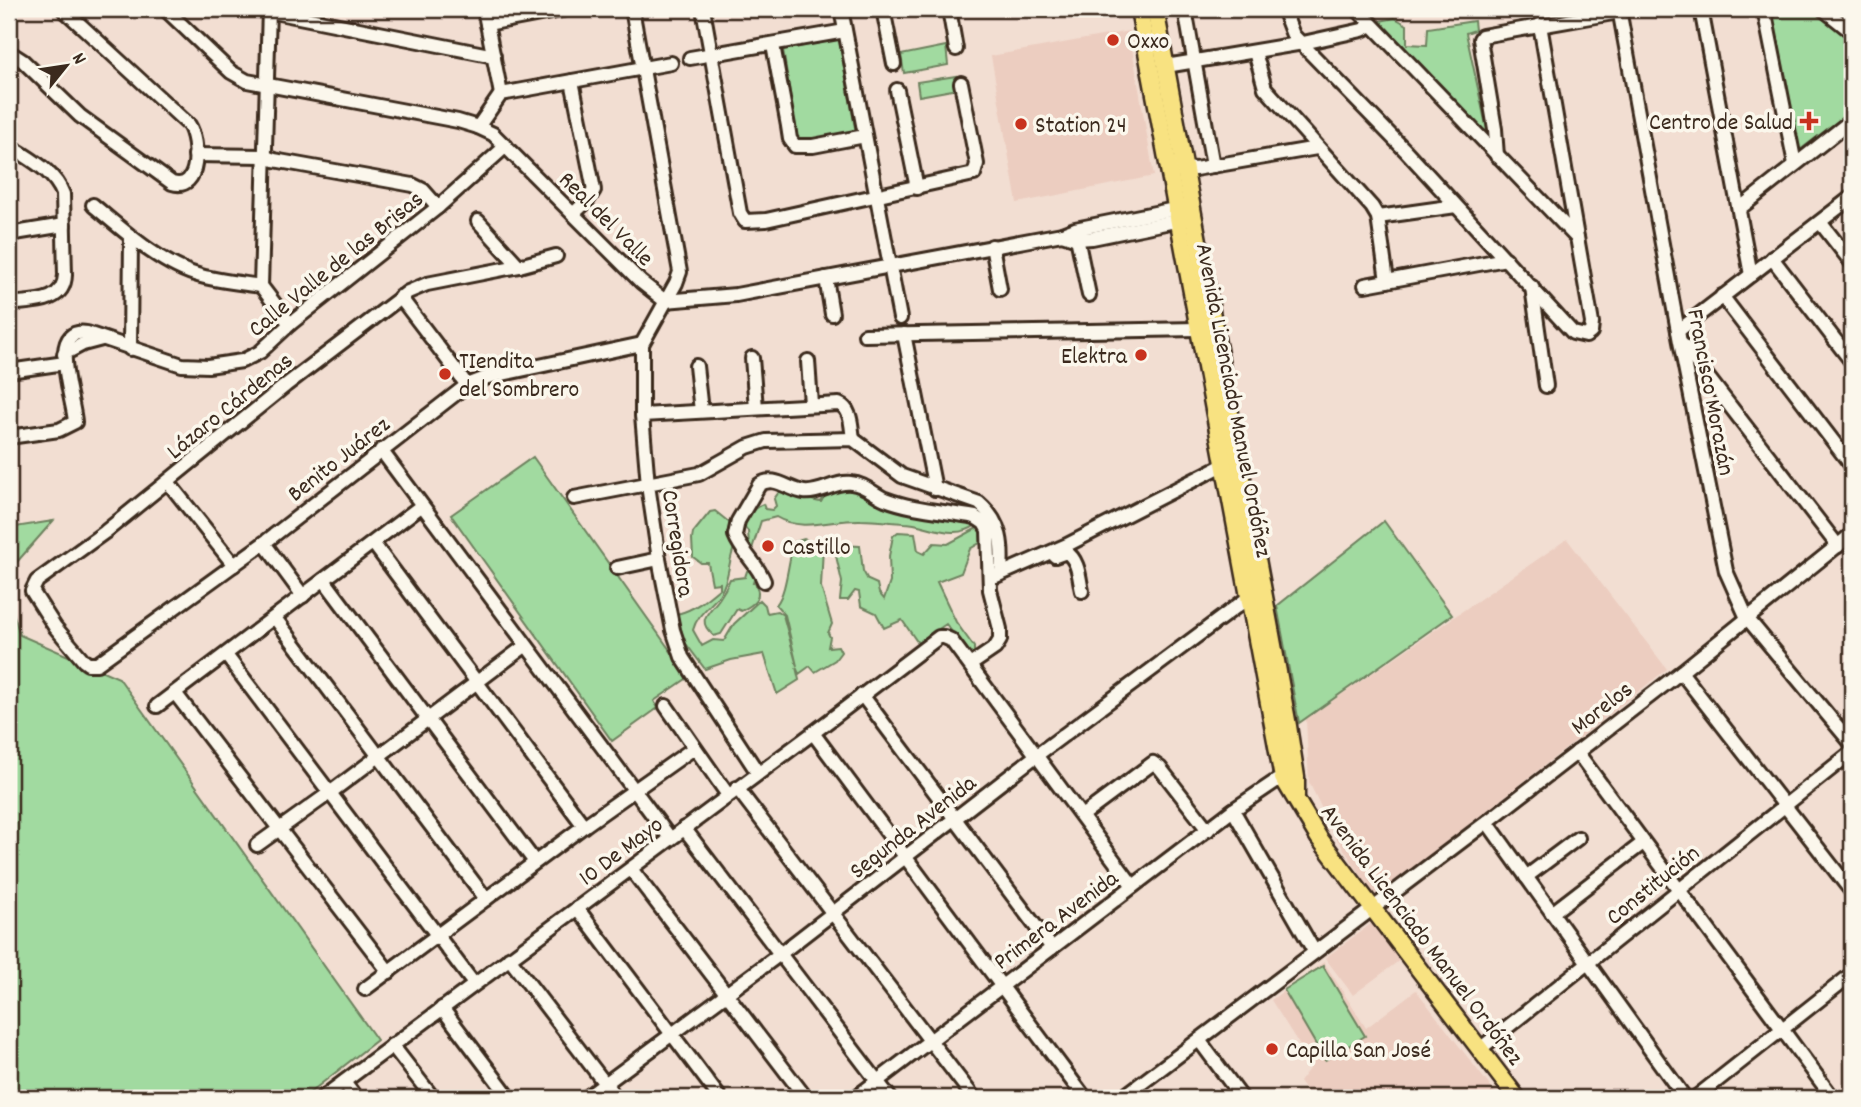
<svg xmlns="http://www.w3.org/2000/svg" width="1861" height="1107" viewBox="0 0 1861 1107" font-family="Dekko,sans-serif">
  <rect width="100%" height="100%" fill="#f2ded2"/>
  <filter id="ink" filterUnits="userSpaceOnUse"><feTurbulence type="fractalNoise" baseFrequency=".0143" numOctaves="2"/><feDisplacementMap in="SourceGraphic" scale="14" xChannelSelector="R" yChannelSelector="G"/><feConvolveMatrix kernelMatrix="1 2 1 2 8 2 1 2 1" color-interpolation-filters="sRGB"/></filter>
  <g filter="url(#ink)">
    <g fill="#eccdc0">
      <polygon points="1129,31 1154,176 1017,203 991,56"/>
      <polygon points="1567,539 1667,669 1382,893 1373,893 1335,836 1309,782 1306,719"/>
      <polygon points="1372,923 1400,960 1353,995 1325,958"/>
      <polygon points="1324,962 1366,1028 1416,990 1499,1098 1311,1098 1299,1082 1312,1065 1271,1000"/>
    </g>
    <g fill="#a1daa0" stroke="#6e825f" stroke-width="2">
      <polygon points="1770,9 1813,9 1852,39 1852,110 1796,153"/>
      <polygon points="1395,18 1407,25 1407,44 1427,45 1428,28 1474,21 1475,30 1466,33 1487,130 1483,131 1380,21"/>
      <polygon points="839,39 856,133 798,142 783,50"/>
      <polygon points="946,46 948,65 904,73 901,55"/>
      <polygon points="956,76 958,89 919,96 917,82"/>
      <polygon points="533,457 689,677 654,701 658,708 612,741 451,515"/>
      <path d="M854,489L970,522L976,525C953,542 927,523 904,523C889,522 875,520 861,520C832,519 803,533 776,517L761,521L752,549L749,546L748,531L742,524C747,516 754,507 763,504L765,509L772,510L776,506L774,499L779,492C793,492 807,500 821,502C826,490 842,490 854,489Z"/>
      <path d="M715,511L730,523L727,534L734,548C728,563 729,581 719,595C710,607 697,614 693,630L702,646L713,640L724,641L734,624L760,600L765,605L767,613L777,611L783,615L797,666L785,615L776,605C787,592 788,560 794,542L804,539L818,544L860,546L863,571L868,580L877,584L879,593L884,599L890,582L889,556L893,536L898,532L915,533L918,551L924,554L934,543L948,544L979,527L983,541L970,549L961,573L937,582L956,622L974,647V652L970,655L946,624L918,643L902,620L884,628L876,613L861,606L859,592L855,591L848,600H840L842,582L834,547H823L821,587L832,624L828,633L830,637L828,647L838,646L841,652L835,660L815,672L810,666L799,674L796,667L799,680L777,694L764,654L731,660L705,669L684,641L677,614C694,610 707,599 720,588V583L712,584L708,563H701L693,557L692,539L693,533L710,512Z"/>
      <polygon points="53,521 9,571 9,528"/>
      <polygon points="1384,521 1452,615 1299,723 1277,606"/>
      <path d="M753,569L756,573L753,583H755C763,598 755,604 741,611L737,609L721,634L714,636C695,620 709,613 719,599C724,592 727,586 730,579L745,577L747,571Z"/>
      <polygon points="9,599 20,635 119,678 377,1040 303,1098 9,1098"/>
      <polygon points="1323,966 1365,1036 1325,1060 1284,990"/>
    </g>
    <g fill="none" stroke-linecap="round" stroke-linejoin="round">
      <g stroke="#3b2a1e" stroke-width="18">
        <g id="minor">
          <polyline points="165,9 231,72 247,81 458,121 478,127 493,134 641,282 665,301 736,295 1062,234 1075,229 1185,207"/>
          <polyline points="269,9 261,286 290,324"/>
          <polyline points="484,9 501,94"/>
          <polyline points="632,9 680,272 676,283 642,344 642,415 648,485 659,559 673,630 682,657 758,773"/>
          <polyline points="703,9 740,213 745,221 766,220 974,174 977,164 961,83"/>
          <polyline points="841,9 900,318"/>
          <polyline points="883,9 894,64"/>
          <polyline points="949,9 956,49"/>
          <polyline points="1185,9 1213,166"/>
          <polyline points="1283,9 1293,35 1405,150 1573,333 1586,336 1591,332 1592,323 1540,25"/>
          <polyline points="1357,9 1577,238"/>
          <polyline points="1619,9 1680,342 1726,571 1747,618 1852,744"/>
          <polyline points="1701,9 1751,275"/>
          <polyline points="1764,9 1795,164"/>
          <polyline points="1823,9 1852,32"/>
          <polyline points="269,11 494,56"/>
          <polyline points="487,24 567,9"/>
          <polyline points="773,45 788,126 790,139 795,146 813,146 865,136"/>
          <path d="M9,52L23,61L80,116L172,183C201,192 199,141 189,125L63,9"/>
          <polyline points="1255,52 1265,88 1372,207 1378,217 1387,281"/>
          <polyline points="690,58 845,31"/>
          <polyline points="1166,66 1303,43 1362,30 1372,25"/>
          <polyline points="572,81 594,190 587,201 573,214"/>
          <polyline points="897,90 917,188"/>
          <polyline points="478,127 501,94 671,63"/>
          <path d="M9,145C29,159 54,170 63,194L65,275C64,304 32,301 9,304"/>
          <polyline points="195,155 263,156 274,160 413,185 423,190 438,207"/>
          <polyline points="1497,156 1495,129 1480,39 1482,36 1619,12"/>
          <polyline points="1177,167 1195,169 1317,148"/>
          <path d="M93,205C123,230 162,266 201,276C220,281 241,283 261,286"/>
          <polyline points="1739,209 1852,120"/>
          <polyline points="1378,217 1456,206"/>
          <polyline points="478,221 519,266"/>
          <polyline points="1820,222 1852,263"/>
          <polyline points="1076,233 1089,295"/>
          <polyline points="9,234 64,225"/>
          <polyline points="1062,234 1077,239 1092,238 1185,219"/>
          <polyline points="992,246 1000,289"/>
          <polyline points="556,256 519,266 427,284 408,292 286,385 105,532 37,581 32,591 55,627 84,661 88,664 97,664 264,543 467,385 488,377 642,344"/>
          <polyline points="1772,258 1852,362"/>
          <polyline points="826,278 832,314"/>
          <polyline points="1365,285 1506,259"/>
          <polyline points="1532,287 1546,386"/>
          <polyline points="1722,296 1852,466"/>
          <polyline points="400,297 467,385"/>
          <polyline points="1678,331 1852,197"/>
          <polyline points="904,334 935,489"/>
          <polyline points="865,335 1197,329"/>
          <polyline points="1683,345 1838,546"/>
          <polyline points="130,349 131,237"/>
          <polyline points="64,354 83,344 102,339"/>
          <polyline points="752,358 756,408"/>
          <polyline points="808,361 811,404"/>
          <polyline points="696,366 701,411"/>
          <polyline points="9,371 65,363"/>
          <path d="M642,415L839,404C852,409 851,427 853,439"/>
          <path d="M9,437L59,430L75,422C74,400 46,326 87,333L182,365L208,366L242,361L260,352L290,324L438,207L506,146"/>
          <polyline points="381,450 670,838"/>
          <polyline points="168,482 234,565"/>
          <path d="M574,498L699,474L747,447L766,441L853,439L902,476L979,503C1002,523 1003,545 1001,573"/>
          <polyline points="264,543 303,596"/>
          <polyline points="373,543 584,826"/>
          <path d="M1055,556L1066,552C1079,560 1079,578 1082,591"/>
          <polyline points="617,568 659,559"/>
          <polyline points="996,576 1067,545 1231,461"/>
          <polyline points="324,580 535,862"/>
          <path d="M764,581C757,563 742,553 735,535L738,521L759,485C773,474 789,490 804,492C820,494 835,481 851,483C865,484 873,494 885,499C914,510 945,511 975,517L984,523L988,530L990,590L1000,629V640L995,648L970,665"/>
          <polyline points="275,618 486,899"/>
          <polyline points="226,655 474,984"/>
          <polyline points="1681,672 1852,892"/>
          <polyline points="175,693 389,972"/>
          <polyline points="862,695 1052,948"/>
          <polyline points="157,706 421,506"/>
          <polyline points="666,706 728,795"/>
          <polyline points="813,733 1085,1098"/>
          <polyline points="1577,752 1833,1098"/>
          <polyline points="737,788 974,1098"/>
          <polyline points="1233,810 1314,951"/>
          <polyline points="1083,815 1153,763 1160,768 1208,830"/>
          <polyline points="1487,822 1685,1098"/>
          <polyline points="684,828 890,1098"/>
          <polyline points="257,845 331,792 525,646"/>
          <polyline points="631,869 806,1098"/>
          <polyline points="1526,877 1578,838"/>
          <polyline points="577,908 720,1098"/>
          <polyline points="1552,913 1643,843"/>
          <polyline points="509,958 616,1098"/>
          <polyline points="365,989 584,826 694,748"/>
          <polyline points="442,1008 510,1098"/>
          <polyline points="1199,1040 1242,1098"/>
          <polyline points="392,1045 433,1098"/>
          <polyline points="1480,1049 1852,752"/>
          <polyline points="344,1082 356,1098"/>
          <polyline points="322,1098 813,733 939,637 944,637 951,640 1133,886"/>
          <polyline points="586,1098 780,954 1037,755 1256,592"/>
          <polyline points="855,1098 1233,810 1276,781 1291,777"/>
          <polyline points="1122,1098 1487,822 1681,672 1852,534"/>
          <polyline points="1695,1098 1852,974"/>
        </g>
      </g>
      <g stroke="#3b2a1e" stroke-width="21">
        <g id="major">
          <polyline points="1139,9 1283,778 1319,838 1517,1098"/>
          <polyline points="1155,9 1288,726 1296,777 1296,796"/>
        </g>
      </g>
      <use href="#minor" stroke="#fbf7ec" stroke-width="12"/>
      <use href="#major" stroke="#f8e281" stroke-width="16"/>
    </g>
  </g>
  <g fill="#c8321e" stroke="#fbf7ec" stroke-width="2.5">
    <circle cx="1113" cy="40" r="7"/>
    <path d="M1805.5 110.5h7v7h7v7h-7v7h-7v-7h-7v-7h7z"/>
    <circle cx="1021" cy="124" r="7"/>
    <circle cx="1141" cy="355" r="7"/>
    <circle cx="445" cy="374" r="7"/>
    <circle cx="768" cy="546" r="7"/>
    <circle cx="1272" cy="1049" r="7"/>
  </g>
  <g text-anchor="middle" stroke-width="7" stroke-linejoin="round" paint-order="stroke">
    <g font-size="24" fill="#3b2a1e" stroke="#fbf7ec" text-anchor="start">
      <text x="1127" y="48">Oxxo</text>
      <text x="1793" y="129" text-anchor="end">Centro de Salud</text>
      <text x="1035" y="132">Station 24</text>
      <text x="1127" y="363" text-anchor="end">Elektra</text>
      <text x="459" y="368">TIendita<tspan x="459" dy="28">del Sombrero</tspan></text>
      <text x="782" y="554">Castillo</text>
      <text x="1286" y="1057">Capilla San José</text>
    </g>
    <g font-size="24" fill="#3b2a1e" stroke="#fbf7ec">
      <text transform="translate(607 218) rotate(45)" y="8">Real del Valle</text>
      <text transform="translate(335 263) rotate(-39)" y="8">Calle Valle de las Brisas</text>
      <text transform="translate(1712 392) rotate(79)" y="8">Francisco Morazán</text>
      <text transform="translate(1235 400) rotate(79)" y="8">Avenida Licenciado Manuel Ordóñez</text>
      <text transform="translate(229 405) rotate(-39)" y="8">Lázaro Cárdenas</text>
      <text transform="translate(338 458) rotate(-38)" y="8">Benito Juárez</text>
      <text transform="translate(679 543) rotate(81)" y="8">Corregidora</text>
      <text transform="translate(1601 707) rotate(-38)" y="8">Morelos</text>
      <text transform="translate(912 826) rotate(-38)" y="8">Segunda Avenida</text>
      <text transform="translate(620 850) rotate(-37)" y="8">10 De Mayo</text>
      <text transform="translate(1652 884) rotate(-39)" y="8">Constitución</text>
      <text transform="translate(1055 919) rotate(-37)" y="8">Primera Avenida</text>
      <text transform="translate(1423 934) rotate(53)" y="8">Avenida Licenciado Manuel Ordóñez</text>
    </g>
  </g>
  <rect width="1861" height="1107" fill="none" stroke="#fbf7ec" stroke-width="35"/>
  <rect x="18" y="18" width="1826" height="1072" fill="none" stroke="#3b2a1e" stroke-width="2.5" filter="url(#ink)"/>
  <g transform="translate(66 66) rotate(60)" stroke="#fbf7ec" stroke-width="5" paint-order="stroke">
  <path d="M0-5L12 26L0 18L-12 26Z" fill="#3b2a1e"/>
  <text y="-10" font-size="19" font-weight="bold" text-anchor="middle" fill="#3b2a1e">N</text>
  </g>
</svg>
